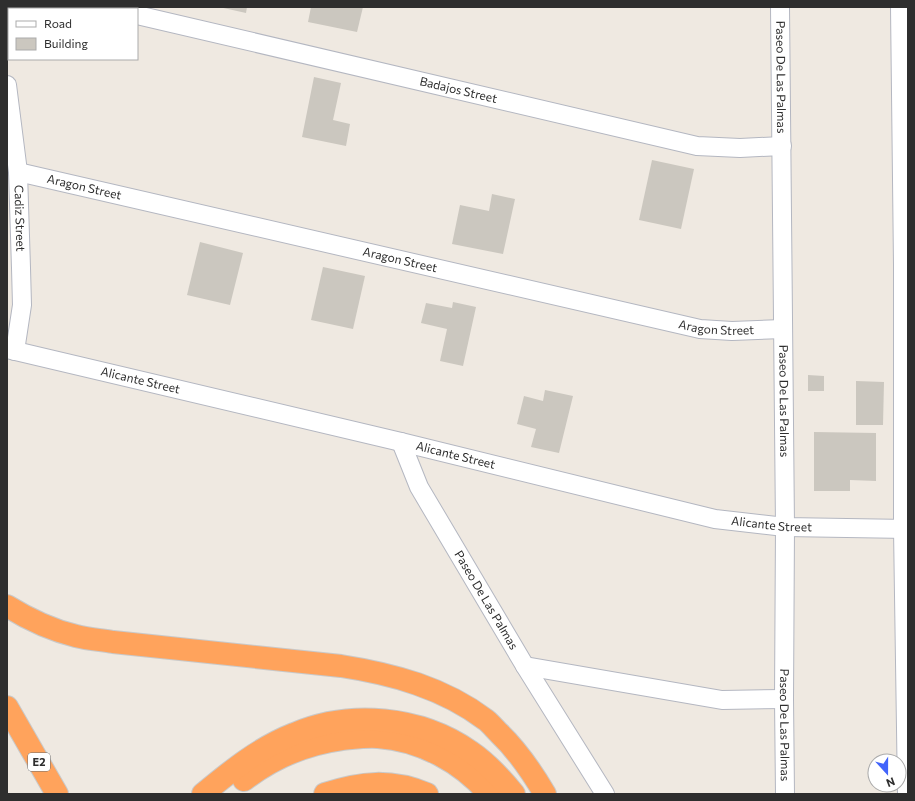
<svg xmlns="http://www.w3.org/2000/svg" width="915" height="801" viewBox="0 0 915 801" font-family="Commissioner,sans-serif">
  <rect width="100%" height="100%" fill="#efe9e1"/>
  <g fill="#cbc7bf">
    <polygon points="219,7 247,7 246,13"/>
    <polygon points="311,7 363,7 357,32 308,22"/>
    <polygon points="314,77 341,83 333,120 350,124 346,146 302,137"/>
    <polygon points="652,160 694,169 681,229 639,220"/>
    <polygon points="492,194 515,199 503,254 452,244 460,205 489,211"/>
    <polygon points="200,242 243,253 230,305 187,295"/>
    <polygon points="323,267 365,276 353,329 311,320"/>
    <polygon points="453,302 476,307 463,366 440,361 447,329 421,323 426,303 452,308"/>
    <polygon points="808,375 824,376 824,391 808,391"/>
    <polygon points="856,381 884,382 883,425 856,425"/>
    <polygon points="545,390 573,396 559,453 531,447 536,429 517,424 524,396 543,401"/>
    <polygon points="814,432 876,433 876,481 850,480 850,491 814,491"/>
  </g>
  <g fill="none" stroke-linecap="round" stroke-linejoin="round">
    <g stroke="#b4b7c1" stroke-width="20">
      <g id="street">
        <polyline points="104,7 112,9"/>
        <path id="s1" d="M780,7L785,527L784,699L785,794"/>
        <polyline points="900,7 903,265 903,529 907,794"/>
        <path id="s2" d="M137,15L697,146L740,148L782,146"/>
        <path id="s3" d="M7,85L18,172L21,268L22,305L15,351"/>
        <path id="s4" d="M18,172L700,329L732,331L783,329"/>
        <path id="s5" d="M7,349L401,442L715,519L785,527L908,529"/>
        <path id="s6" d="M401,442L419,487L525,666L605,794"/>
        <polyline points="525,666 722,700 784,699"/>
      </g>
    </g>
    <g stroke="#c9c9c9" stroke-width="24">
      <g id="highway">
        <path d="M7,606C28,619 51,630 76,636C88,639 101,640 113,642L341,666C393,674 444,688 486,720C491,724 495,729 499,733C518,751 532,772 545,794"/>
        <polyline points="7,707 57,794"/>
        <path d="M244,780C274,757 305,744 342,739C354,738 366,736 378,737C421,740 461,762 489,794"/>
        <path d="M203,794C232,770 259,748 294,734C350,710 420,716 471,752C487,763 501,778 514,794"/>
        <path d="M325,794C361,782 391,779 427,794"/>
      </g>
    </g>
    <use href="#street" stroke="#fff" stroke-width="18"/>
    <use href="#highway" stroke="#ffa35c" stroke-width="22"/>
  </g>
  <g text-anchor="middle" stroke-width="3.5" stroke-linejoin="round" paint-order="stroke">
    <rect fill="#fff" stroke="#6d6d6d" stroke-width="1" x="28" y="753" width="22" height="18" rx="3"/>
    <g font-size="11" font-weight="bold" fill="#2e2e2e">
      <text x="39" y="766">E2</text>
    </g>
    <g font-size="12" fill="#2e2e2e" stroke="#fff">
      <text dy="4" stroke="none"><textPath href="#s1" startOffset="70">Paseo De Las Palmas</textPath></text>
      <text dy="4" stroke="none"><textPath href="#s2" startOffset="330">Badajos Street</textPath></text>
      <text dy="4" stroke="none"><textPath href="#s4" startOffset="68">Aragon Street</textPath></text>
      <text dy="4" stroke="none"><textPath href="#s3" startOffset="134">Cadiz Street</textPath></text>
      <text dy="4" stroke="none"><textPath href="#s4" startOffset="392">Aragon Street</textPath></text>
      <text dy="4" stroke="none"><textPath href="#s4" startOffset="716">Aragon Street</textPath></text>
      <text dy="4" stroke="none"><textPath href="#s5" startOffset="137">Alicante Street</textPath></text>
      <text dy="4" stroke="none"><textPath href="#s1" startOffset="394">Paseo De Las Palmas</textPath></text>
      <text dy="4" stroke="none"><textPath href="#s5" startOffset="461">Alicante Street</textPath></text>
      <text dy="4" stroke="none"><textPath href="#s5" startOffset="785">Alicante Street</textPath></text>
      <text dy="4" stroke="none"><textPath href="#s6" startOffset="180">Paseo De Las Palmas</textPath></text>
      <text dy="4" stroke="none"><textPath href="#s1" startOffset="718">Paseo De Las Palmas</textPath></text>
    </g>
  </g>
  <rect width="915" height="801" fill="none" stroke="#2e2e2e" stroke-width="16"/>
  <rect x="8" y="8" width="130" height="52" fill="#ffffff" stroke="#ababab"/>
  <rect x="16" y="21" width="20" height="6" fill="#ffffff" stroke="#ababab"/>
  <text x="44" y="28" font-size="12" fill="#2e2e2e">Road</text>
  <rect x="16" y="38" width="20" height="12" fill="#cbc7bf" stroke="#ababab"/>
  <text x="44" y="48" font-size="12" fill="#2e2e2e">Building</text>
  <g transform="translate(887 773) rotate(159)"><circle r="19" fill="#ffffff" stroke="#ababab"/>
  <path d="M0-3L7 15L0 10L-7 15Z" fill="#4264fb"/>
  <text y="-6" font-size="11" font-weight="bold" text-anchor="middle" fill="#2e2e2e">N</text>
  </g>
</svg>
